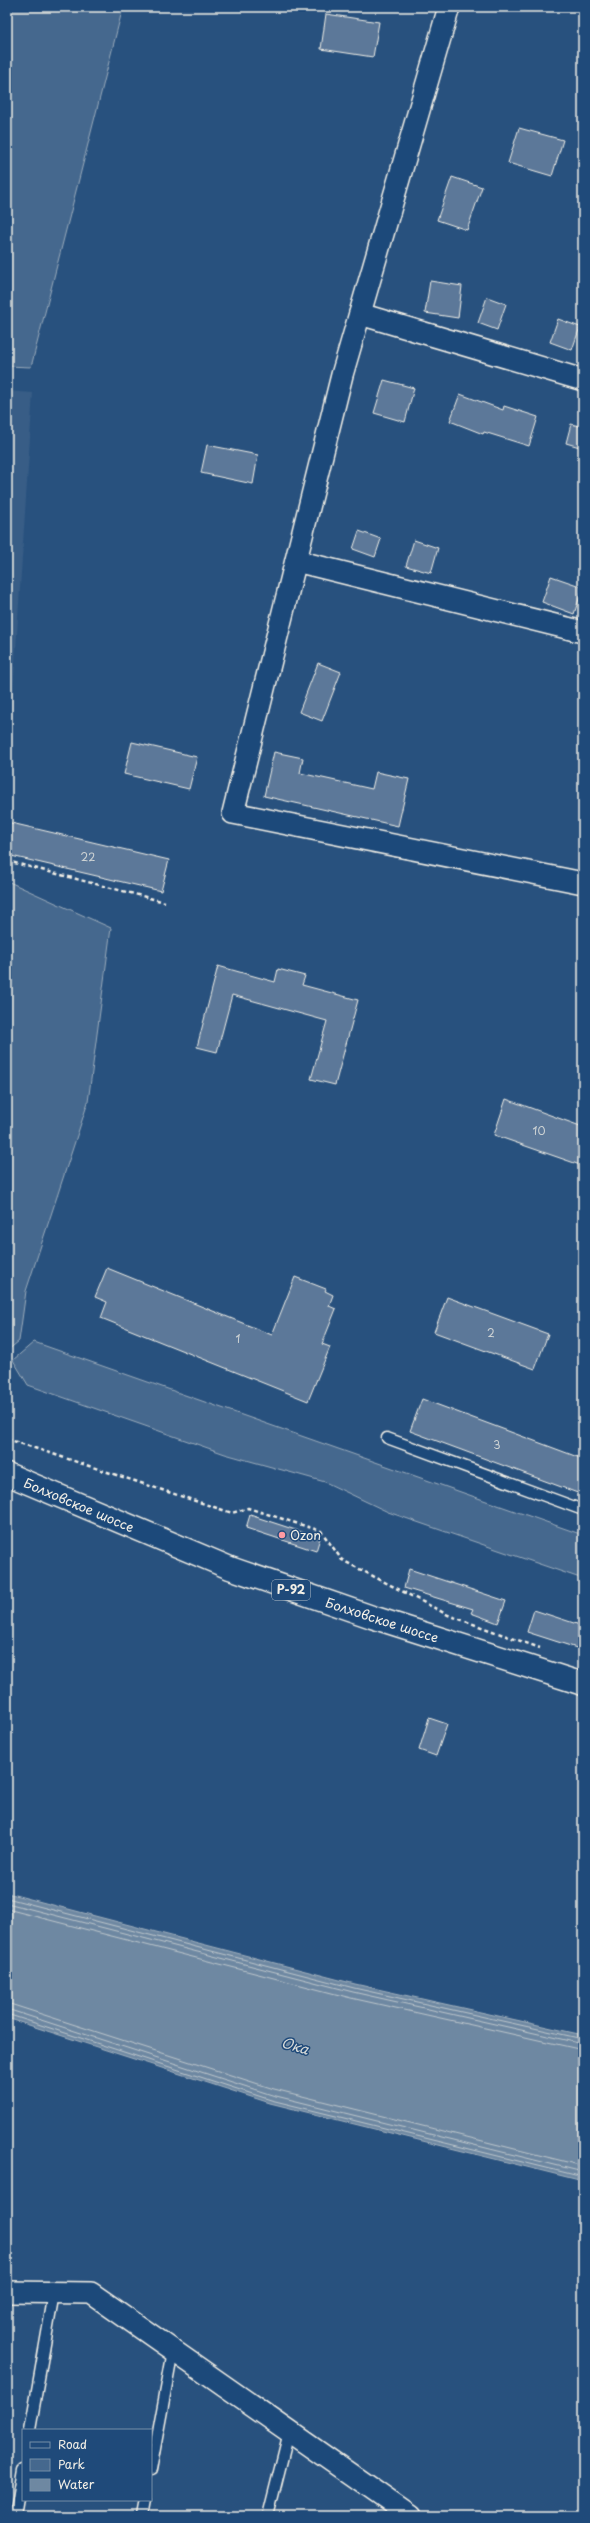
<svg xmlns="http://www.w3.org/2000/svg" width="590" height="2523" viewBox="0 0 590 2523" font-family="'Playpen Sans',sans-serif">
  <rect width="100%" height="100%" fill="#28517e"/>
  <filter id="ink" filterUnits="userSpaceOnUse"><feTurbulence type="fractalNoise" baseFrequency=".025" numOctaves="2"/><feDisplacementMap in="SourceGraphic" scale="8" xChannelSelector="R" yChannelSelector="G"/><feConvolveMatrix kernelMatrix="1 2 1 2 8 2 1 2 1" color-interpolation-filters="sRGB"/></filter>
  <g filter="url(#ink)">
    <polygon fill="#375d86" points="7,391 33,393 8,769 7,769"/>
    <g fill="#45688e" stroke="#9cacbb">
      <polygon points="7,7 123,7 31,367 7,366"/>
      <polygon points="7,881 111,928 88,1102 26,1291 19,1341 7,1351"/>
      <polygon points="34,1342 583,1535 583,1579 388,1512 325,1482 225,1454 28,1385 13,1360"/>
    </g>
    <polygon fill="#6e88a2" stroke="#a4b2be" points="7,1893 355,1984 583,2035 583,2181 270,2103 7,2018"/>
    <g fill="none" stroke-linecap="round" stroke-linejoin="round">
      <g stroke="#bec7cc" stroke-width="1">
        <polyline points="7,1898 354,1988 583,2039"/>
        <polyline points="7,1903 353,1992 583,2044"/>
        <polyline points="7,1909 351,1998 583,2050"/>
        <polyline points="7,2003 274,2089 583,2166"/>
        <polyline points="7,2009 272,2095 583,2172"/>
        <polyline points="7,2014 271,2100 583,2177"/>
      </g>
    </g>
    <g fill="#5b7899" stroke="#f4f1e8">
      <polygon points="326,14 379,22 373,57 321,49"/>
      <polygon points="519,128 563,140 552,176 508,163"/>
      <polygon points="452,177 482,187 467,230 437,220"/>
      <polygon points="430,281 462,286 458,318 425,313"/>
      <polygon points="487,297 506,304 497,330 478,323"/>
      <polygon points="558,319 580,327 572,350 550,342"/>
      <polygon points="384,380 414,388 405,422 374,413"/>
      <polygon points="460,394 503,410 504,406 538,417 529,446 484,432 483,434 450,421"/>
      <polygon points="571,424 583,427 583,448 566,443"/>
      <polygon points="207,445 258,455 253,484 201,473"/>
      <polygon points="359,531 381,539 375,557 353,549"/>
      <polygon points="414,540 438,548 431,573 406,566"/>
      <polygon points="551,576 583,587 574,614 542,602"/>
      <polygon points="318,663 341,672 322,721 299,712"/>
      <polygon points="132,742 197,757 189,789 124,774"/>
      <polygon points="274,752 303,758 300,773 372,789 376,772 409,779 398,826 264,796"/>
      <polygon points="7,822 169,860 161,891 7,855"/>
      <polygon points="218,966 275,982 278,969 305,976 302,985 358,1000 335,1085 311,1079 327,1021 232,995 217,1052 197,1047"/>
      <polygon points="506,1099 583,1127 583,1166 494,1135"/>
      <polygon points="107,1268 272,1335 295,1277 326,1289 325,1291 333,1295 329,1306 336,1309 322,1344 330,1347 308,1401 101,1318 107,1302 95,1297"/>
      <polygon points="447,1297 548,1334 535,1369 434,1332"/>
      <polygon points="422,1399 583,1459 583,1495 410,1431"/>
      <polygon points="250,1515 320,1538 316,1551 246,1528"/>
      <polygon points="409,1569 506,1601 498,1623 471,1613 473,1609 404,1588"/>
      <polygon points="534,1610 583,1626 583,1650 527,1632"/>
      <polygon points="429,1718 447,1724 436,1756 419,1750"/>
    </g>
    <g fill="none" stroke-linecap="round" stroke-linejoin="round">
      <g stroke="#f4f1e8" stroke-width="13">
        <g id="service">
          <polyline points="387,1438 583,1510"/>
          <polyline points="30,2430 54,2293"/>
          <polyline points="151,2470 173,2351"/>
          <polyline points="15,2516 23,2469"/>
          <polyline points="142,2516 145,2500"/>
          <polyline points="268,2516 289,2432"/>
        </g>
      </g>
      <g stroke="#f4f1e8" stroke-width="24">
        <g id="minor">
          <polyline points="449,7 342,375 233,813 583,883"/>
          <polyline points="360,314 583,380"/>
          <polyline points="296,561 583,632"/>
          <polyline points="7,2292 91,2293 410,2516"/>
        </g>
      </g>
      <g stroke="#f4f1e8" stroke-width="25">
        <polyline id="primary" points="7,1474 230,1568 372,1617 583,1684"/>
      </g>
      <g stroke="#f4f1e8" stroke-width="2.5" stroke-dasharray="4 3" stroke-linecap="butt">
        <polyline points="7,861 165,902"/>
        <polyline points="7,1439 232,1513 248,1508 321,1531 342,1560 448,1615 540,1648"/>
      </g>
      <use href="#service" stroke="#1f4a7a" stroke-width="10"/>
      <use href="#minor" stroke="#1f4a7a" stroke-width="21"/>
      <use href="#primary" stroke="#1f4a7a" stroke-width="22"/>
    </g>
  </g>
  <circle fill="#ff9aa2" stroke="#1f4a7a" stroke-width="1.5" cx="282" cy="1535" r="4"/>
  <g text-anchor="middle" stroke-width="3" stroke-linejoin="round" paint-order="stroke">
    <g font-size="11" fill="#ced3d4">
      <text x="88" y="861">22</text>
      <text x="539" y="1135">10</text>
      <text x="491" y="1337">2</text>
      <text x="238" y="1343">1</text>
      <text x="497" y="1449">3</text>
    </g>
    <rect fill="#1f4a7a" stroke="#b4bfc7" stroke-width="1" x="272" y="1580" width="38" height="20" rx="3"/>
    <g font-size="12" font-weight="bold" fill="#f4f1e8">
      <text x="291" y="1594">Р-92</text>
    </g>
    <g font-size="13" fill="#f4f1e8" stroke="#1f4a7a">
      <text transform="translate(79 1505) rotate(23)" y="5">Болховское шоссе</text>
      <text transform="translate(382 1620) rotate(18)" y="5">Болховское шоссе</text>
    </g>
    <g font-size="13" fill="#f4f1e8" stroke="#1f4a7a" text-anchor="start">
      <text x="290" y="1540">Ozon</text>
    </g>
    <g font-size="14" font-style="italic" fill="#d9dcda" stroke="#1f4a7a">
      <text transform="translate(295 2046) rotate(17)" y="5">Ока</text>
    </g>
  </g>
  <rect width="590" height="2523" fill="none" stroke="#1f4a7a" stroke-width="24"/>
  <rect x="12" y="12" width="566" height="2499" fill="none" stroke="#f4f1e8" stroke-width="1.5" filter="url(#ink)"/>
  <rect x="22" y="2429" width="130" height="72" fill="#1f4a7a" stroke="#748da6"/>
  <rect x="30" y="2442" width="20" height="6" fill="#1f4a7a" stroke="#748da6"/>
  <text x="58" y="2449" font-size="12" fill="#f4f1e8">Road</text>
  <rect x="30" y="2459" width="20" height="12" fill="#45688e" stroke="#748da6"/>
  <text x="58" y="2469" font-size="12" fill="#f4f1e8">Park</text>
  <rect x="30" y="2479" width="20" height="12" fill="#6e88a2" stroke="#748da6"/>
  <text x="58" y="2489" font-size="12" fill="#f4f1e8">Water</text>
</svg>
